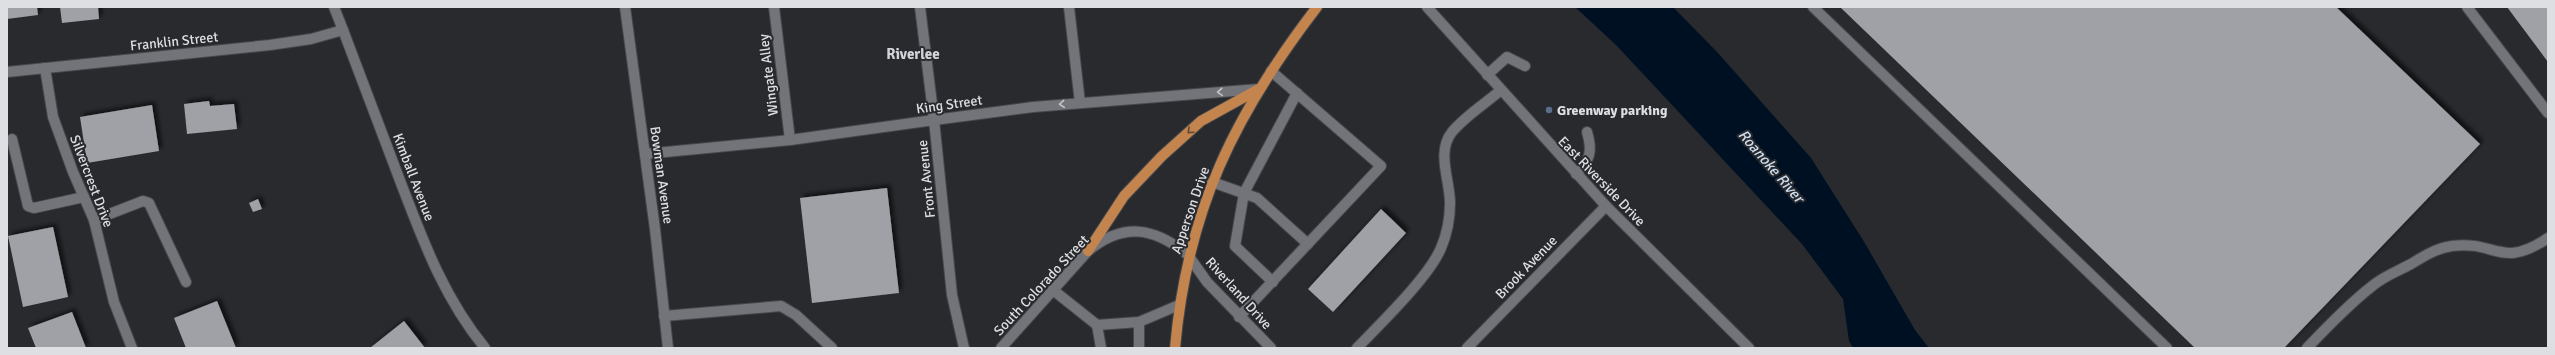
<svg xmlns="http://www.w3.org/2000/svg" width="2555" height="355" viewBox="0 0 2555 355" font-family="Signika,sans-serif">
  <defs>
    <filter id="shadow"><feDropShadow dx="3.5" dy="-3.5" stdDeviation="2" flood-color="#0009"/></filter>
  </defs>
  <rect width="100%" height="100%" fill="#282a2e"/>
  <polygon fill="#001023" points="1575,7 1673,7 1718,53 1811,158 1863,240 1915,330 1929,348 1853,348 1849,341 1843,299 1802,244 1616,45"/>
  <g fill="#9fa1a7" filter="url(#shadow)">
    <polygon points="7,7 37,7 38,15 7,19"/>
    <polygon points="60,7 98,7 99,19 62,23"/>
    <polygon points="1840,7 2336,7 2480,144 2284,348 2195,348"/>
    <polygon points="2507,7 2548,7 2548,62"/>
    <polygon points="209,101 210,106 234,104 237,129 187,134 184,104"/>
    <polygon points="152,105 159,151 87,163 80,117"/>
    <polygon points="887,188 899,293 812,303 800,198"/>
    <polygon points="258,199 262,209 253,212 249,203"/>
    <polygon points="1381,209 1406,233 1333,312 1308,289"/>
    <polygon points="53,227 68,297 23,307 8,236"/>
    <polygon points="217,301 236,348 186,348 174,318"/>
    <polygon points="72,312 86,348 36,348 28,328"/>
    <polygon points="404,321 425,348 370,348"/>
  </g>
  <g fill="none" stroke-linecap="round" stroke-linejoin="round">
    <g stroke="#46484b" stroke-width="12">
      <g id="service">
        <polyline points="774,7 790,140"/>
        <polyline points="1069,7 1080,103"/>
        <polyline points="1813,7 2167,348"/>
        <polyline points="1487,75 1507,57 1525,66"/>
        <polyline points="12,139 28,206 34,208 84,197"/>
        <path d="M1576,174C1590,160 1593,152 1587,132"/>
        <polyline points="1212,182 1257,198 1308,244"/>
        <polyline points="94,220 143,201 149,203 186,282"/>
        <polyline points="1273,282 1235,246 1244,193 1297,93"/>
        <polyline points="1053,290 1097,325 1139,322 1179,305"/>
        <polyline points="664,316 781,306 796,315 832,348"/>
        <polyline points="1239,317 1381,166 1271,71"/>
        <polyline points="1139,322 1139,348"/>
        <polyline points="1097,325 1101,348"/>
        <path d="M1357,348C1380,324 1429,277 1441,248C1447,234 1450,218 1450,203C1450,180 1436,152 1452,132C1465,116 1486,103 1501,90"/>
        <path d="M2307,348C2327,327 2348,305 2371,287C2382,277 2398,271 2411,264C2424,256 2437,248 2452,246C2497,240 2500,270 2548,238"/>
      </g>
    </g>
    <g stroke="#46484b" stroke-width="12">
      <g id="minor">
        <polyline points="334,7 343,30"/>
        <polyline points="625,7 655,229 668,348"/>
        <polyline points="2467,7 2548,113"/>
        <polyline points="45,68 53,117 73,172 94,220 114,302 132,348"/>
        <polyline points="645,154 790,140 934,120 952,295 964,348"/>
        <polyline points="1188,255 1207,282 1271,348"/>
        <polyline points="1467,348 1606,206"/>
      </g>
    </g>
    <g stroke="#46484b" stroke-width="12">
      <g id="tertiary">
        <polyline points="920,7 934,120 1033,107 1259,89"/>
        <polyline points="1427,7 1606,206 1749,348"/>
        <path d="M7,72L270,45L311,39L343,30C362,79 380,129 399,178C422,238 443,297 485,348"/>
        <path d="M1001,348L1088,251C1123,222 1154,227 1188,255"/>
      </g>
    </g>
    <g stroke="#46484b" stroke-width="12">
      <g id="primary">
        <polyline points="1088,251 1124,196 1162,156 1201,121 1259,89"/>
        <path d="M1175,348C1187,211 1234,115 1317,7"/>
      </g>
    </g>
    <use href="#service" stroke="#727479" stroke-width="10"/>
    <use href="#minor" stroke="#727479" stroke-width="10"/>
    <use href="#tertiary" stroke="#727479" stroke-width="10"/>
    <use href="#primary" stroke="#c4844e" stroke-width="10"/>
  </g>
  <defs><path id="oneway-chevron" d="M-2-3.5L2.5 0L-2 3.5" fill="none" stroke-width="1.6" stroke-linecap="round" stroke-linejoin="round"/></defs>
  <g stroke="#c3c4c8">
    <use href="#oneway-chevron" transform="translate(1220 92) rotate(176)"/>
    <use href="#oneway-chevron" transform="translate(1062 104) rotate(175)"/>
  </g>
  <use stroke="#5f4a39" href="#oneway-chevron" transform="translate(1190 131) rotate(138)"/>
  <circle fill="#5c6f8a" stroke="#282a2e" stroke-width="1.5" cx="1549" cy="110" r="4"/>
  <g text-anchor="middle" stroke-width="4" stroke-linejoin="round" paint-order="stroke">
    <g font-size="14" fill="#dedfe2" stroke="#282a2e">
      <text transform="translate(174 41) rotate(-6)" y="5">Franklin Street</text>
      <text transform="translate(768 75) rotate(-97)" y="5">Wingate Alley</text>
      <text transform="translate(949 104) rotate(-8)" y="5">King Street</text>
      <text transform="translate(662 175) rotate(82)" y="5">Bowman Avenue</text>
      <text transform="translate(414 177) rotate(69)" y="5">Kimball Avenue</text>
      <text transform="translate(926 179) rotate(-96)" y="5">Front Avenue</text>
      <text transform="translate(92 181) rotate(69)" y="5">Silvercrest Drive</text>
      <text transform="translate(1602 181) rotate(46)" y="5">East Riverside Drive</text>
      <text transform="translate(1190 210) rotate(-71)" y="5">Apperson Drive</text>
      <text transform="translate(1526 267) rotate(-46)" y="5">Brook Avenue</text>
      <text transform="translate(1041 285) rotate(-47)" y="5">South Colorado Street</text>
      <text transform="translate(1239 293) rotate(48)" y="5">Riverland Drive</text>
    </g>
    <g font-size="14" font-weight="bold" fill="#dedfe2" stroke="#282a2e" text-anchor="start">
      <text x="1557" y="115">Greenway parking</text>
    </g>
    <g font-size="15" font-weight="bold" fill="#d2d4da" stroke="#282a2e">
      <text x="913" y="59">Riverlee</text>
    </g>
    <g font-size="15" font-style="italic" fill="#ccdef0" stroke="#282a2e">
      <text transform="translate(1771 166) rotate(49)" y="5">Roanoke River</text>
    </g>
  </g>
  <rect width="2555" height="355" fill="none" stroke="#dedfe2" stroke-width="16"/>
</svg>
